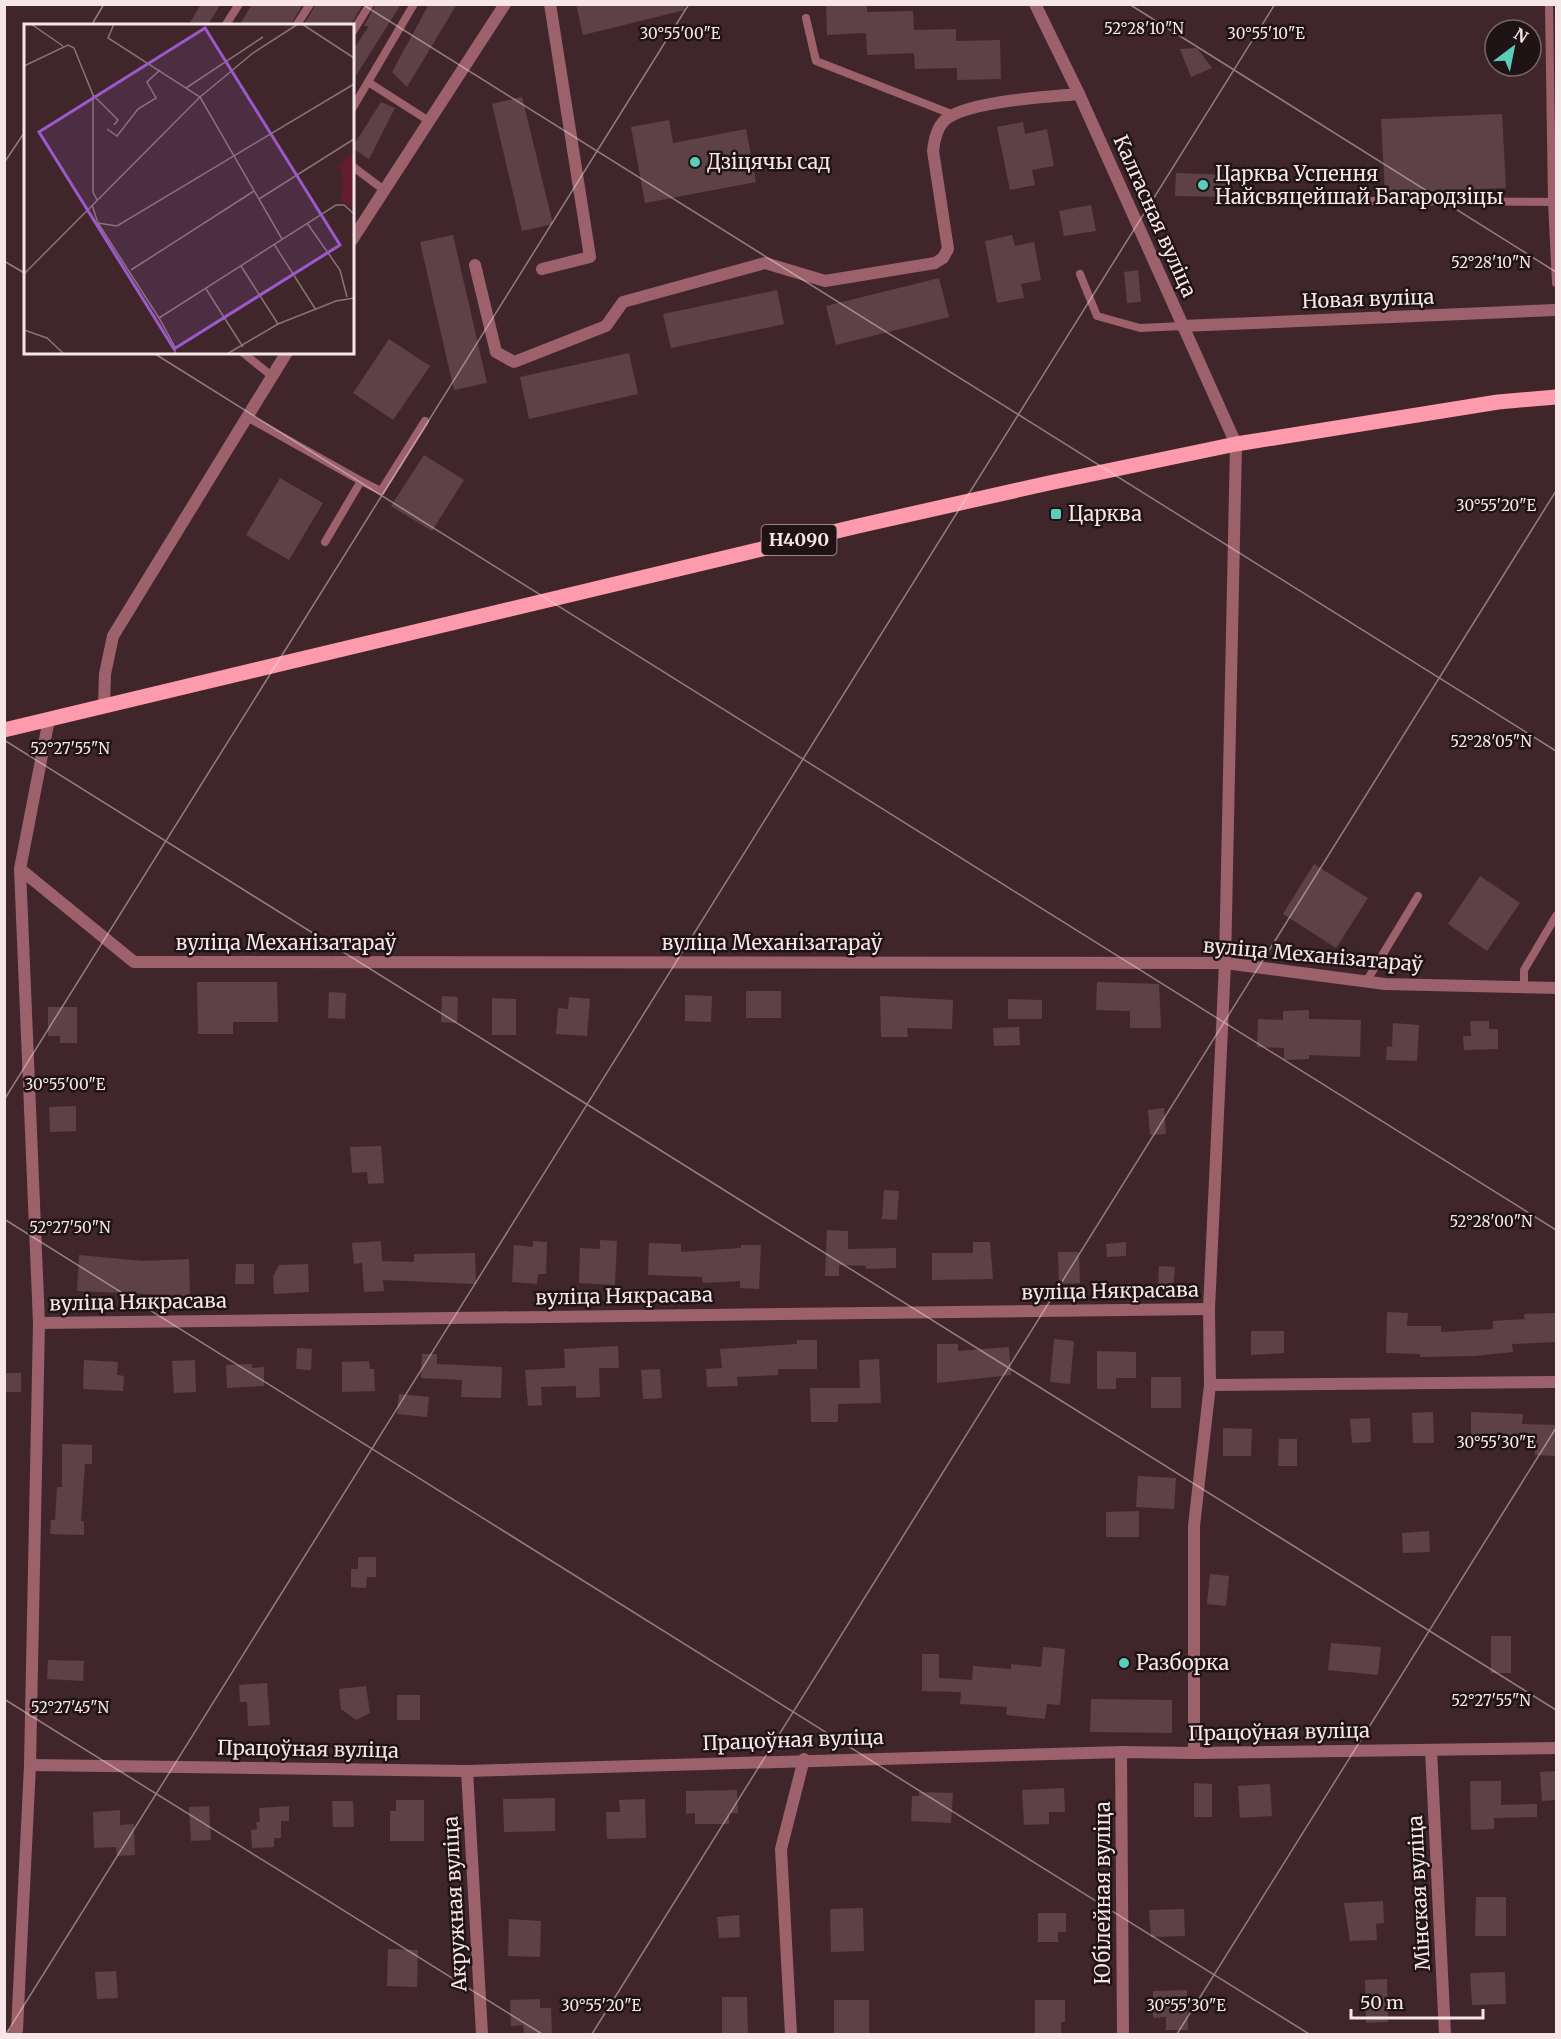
<svg xmlns="http://www.w3.org/2000/svg" width="1561" height="2039" viewBox="0 0 1561 2039" font-family="Merriweather,serif">
  <rect width="100%" height="100%" fill="#40262b"/>
  <g fill="#5d4146">
    <polygon points="201,4 221,4 207,26 188,26"/>
    <polygon points="252,4 303,4 290,26 239,26"/>
    <polygon points="316,4 363,4 350,26 303,26"/>
    <polygon points="376,4 401,4 352,82 352,51 369,26 364,26"/>
    <polygon points="429,4 457,4 407,87 392,72"/>
    <polygon points="576,4 684,4 685,10 583,35"/>
    <polygon points="826,4 867,4 867,12 913,11 914,30 956,29 956,41 1000,40 1001,79 957,80 957,68 915,69 914,53 867,55 866,33 827,35"/>
    <polygon points="1197,48 1212,68 1191,77 1180,49"/>
    <polygon points="522,97 553,224 522,231 492,104"/>
    <polygon points="381,102 395,108 369,159 352,148"/>
    <polygon points="1502,114 1506,188 1385,193 1381,119"/>
    <polygon points="669,120 673,143 746,129 756,182 645,203 631,127"/>
    <polygon points="1023,122 1025,134 1047,129 1054,166 1032,170 1035,185 1010,190 997,127"/>
    <polygon points="1176,173 1231,175 1230,197 1175,196"/>
    <polygon points="1091,205 1096,231 1064,236 1059,211"/>
    <polygon points="453,235 487,383 454,390 420,242"/>
    <polygon points="1012,235 1015,246 1034,242 1041,280 1021,284 1024,298 997,303 985,241"/>
    <polygon points="1138,270 1141,302 1127,303 1124,272"/>
    <polygon points="939,278 949,317 836,345 826,306"/>
    <polygon points="777,290 784,324 671,348 663,314"/>
    <polygon points="389,339 430,366 393,420 353,393"/>
    <polygon points="629,353 638,394 529,419 520,377"/>
    <polygon points="424,455 464,480 432,531 391,506"/>
    <polygon points="280,478 323,503 289,560 246,535"/>
    <polygon points="1314,864 1368,898 1336,948 1283,914"/>
    <polygon points="1480,876 1520,903 1487,951 1448,924"/>
    <polygon points="197,982 277,982 278,1022 233,1022 233,1034 198,1034"/>
    <polygon points="1097,982 1159,984 1161,1028 1130,1028 1130,1011 1096,1010"/>
    <rect x="746" y="991" width="35" height="27"/>
    <polygon points="329,992 346,993 345,1019 328,1018"/>
    <polygon points="685,995 712,996 711,1022 685,1021"/>
    <polygon points="442,996 458,997 457,1023 441,1022"/>
    <polygon points="880,996 953,1000 952,1029 907,1028 908,1037 881,1037"/>
    <polygon points="569,997 590,999 587,1036 556,1034 558,1008 568,1009"/>
    <polygon points="492,998 516,999 516,1035 492,1035"/>
    <polygon points="1008,999 1042,1000 1042,1019 1008,1019"/>
    <polygon points="48,1007 77,1007 77,1043 60,1043 60,1036 48,1036"/>
    <polygon points="1309,1010 1309,1019 1361,1020 1360,1057 1309,1055 1309,1059 1284,1060 1284,1048 1257,1047 1258,1019 1283,1020 1283,1011"/>
    <polygon points="1470,1021 1489,1021 1489,1029 1498,1029 1498,1049 1464,1050 1463,1036 1471,1036"/>
    <polygon points="1393,1023 1419,1025 1417,1061 1386,1060 1387,1046 1392,1047"/>
    <polygon points="1019,1027 1020,1045 994,1046 993,1028"/>
    <polygon points="76,1106 76,1131 50,1132 49,1107"/>
    <polygon points="1164,1108 1166,1134 1150,1135 1148,1110"/>
    <polygon points="381,1146 384,1183 368,1184 367,1172 352,1173 350,1147"/>
    <polygon points="884,1190 899,1191 897,1220 882,1219"/>
    <polygon points="827,1230 848,1231 848,1249 896,1248 896,1268 866,1269 866,1266 839,1265 839,1276 825,1276"/>
    <polygon points="600,1240 617,1241 615,1285 579,1283 580,1248 600,1249"/>
    <polygon points="381,1241 382,1261 414,1262 414,1254 475,1253 476,1284 383,1280 384,1291 364,1292 362,1263 354,1264 352,1243"/>
    <polygon points="533,1241 547,1242 546,1274 538,1274 537,1284 512,1282 514,1245 533,1247"/>
    <polygon points="973,1242 990,1242 993,1279 932,1280 932,1253 973,1253"/>
    <polygon points="1126,1242 1126,1256 1107,1257 1106,1244"/>
    <polygon points="649,1243 681,1244 681,1252 741,1248 741,1245 761,1245 759,1289 740,1288 740,1281 703,1283 702,1277 648,1275"/>
    <polygon points="1058,1252 1079,1252 1080,1283 1059,1284"/>
    <polygon points="79,1255 143,1261 189,1259 190,1296 77,1291"/>
    <polygon points="236,1264 254,1264 254,1284 235,1284"/>
    <polygon points="308,1264 309,1292 274,1294 273,1277 279,1265"/>
    <polygon points="1159,1266 1175,1267 1173,1288 1158,1287"/>
    <polygon points="1387,1312 1408,1313 1407,1326 1441,1326 1441,1332 1493,1329 1493,1321 1525,1319 1524,1314 1557,1313 1557,1342 1512,1344 1513,1352 1474,1356 1420,1357 1420,1354 1386,1353"/>
    <polygon points="1251,1331 1284,1331 1284,1353 1251,1355"/>
    <polygon points="1054,1339 1074,1341 1070,1384 1050,1382"/>
    <polygon points="797,1340 817,1340 817,1369 778,1369 778,1375 737,1377 738,1386 707,1387 706,1369 722,1368 720,1349 797,1344"/>
    <polygon points="937,1344 958,1344 958,1351 1009,1347 1011,1375 937,1383"/>
    <polygon points="618,1346 619,1368 599,1368 600,1397 576,1398 576,1386 541,1387 542,1405 528,1406 525,1370 565,1368 564,1349"/>
    <polygon points="297,1348 312,1349 311,1370 296,1369"/>
    <polygon points="1097,1351 1136,1352 1136,1378 1116,1378 1116,1389 1097,1389"/>
    <polygon points="422,1354 437,1354 437,1364 502,1367 501,1398 461,1397 462,1380 421,1378"/>
    <polygon points="879,1359 881,1403 838,1404 838,1422 811,1422 810,1388 860,1388 859,1360"/>
    <polygon points="84,1360 118,1362 117,1375 124,1376 123,1391 83,1389"/>
    <polygon points="195,1360 196,1392 174,1393 172,1361"/>
    <polygon points="369,1361 370,1369 374,1369 375,1391 342,1392 342,1362"/>
    <polygon points="252,1364 252,1368 264,1367 264,1386 227,1388 226,1365"/>
    <polygon points="660,1369 662,1398 643,1399 641,1370"/>
    <rect x="4" y="1373" width="17" height="19"/>
    <rect x="1151" y="1377" width="30" height="31"/>
    <polygon points="399,1394 429,1397 427,1417 397,1414"/>
    <polygon points="1433,1412 1434,1443 1413,1443 1412,1413"/>
    <polygon points="1471,1412 1523,1414 1522,1424 1556,1425 1555,1456 1535,1455 1535,1441 1471,1438"/>
    <polygon points="1370,1418 1371,1442 1352,1443 1350,1419"/>
    <polygon points="1223,1428 1252,1429 1251,1456 1223,1456"/>
    <polygon points="1279,1439 1297,1439 1297,1466 1278,1466"/>
    <polygon points="62,1444 92,1445 92,1464 85,1464 81,1521 84,1521 84,1535 50,1534 51,1520 55,1520 57,1487 62,1487"/>
    <polygon points="1138,1476 1176,1478 1174,1509 1136,1507"/>
    <polygon points="1139,1511 1139,1537 1106,1537 1106,1512"/>
    <polygon points="1429,1531 1430,1552 1403,1553 1402,1533"/>
    <polygon points="358,1557 376,1557 376,1577 367,1577 366,1588 351,1587 351,1569 358,1569"/>
    <polygon points="1210,1574 1229,1576 1226,1606 1207,1604"/>
    <rect x="1491" y="1636" width="20" height="37"/>
    <polygon points="1331,1643 1381,1647 1378,1675 1328,1670"/>
    <polygon points="1043,1647 1065,1649 1060,1705 1047,1704 1045,1719 1006,1715 1007,1707 960,1704 961,1692 922,1691 922,1654 939,1654 939,1678 972,1680 973,1666 1011,1669 1011,1664 1041,1667"/>
    <polygon points="48,1660 84,1661 83,1681 47,1679"/>
    <polygon points="267,1683 270,1725 248,1726 247,1702 240,1702 239,1685"/>
    <polygon points="366,1686 370,1713 356,1720 341,1709 339,1689"/>
    <rect x="397" y="1695" width="23" height="25"/>
    <polygon points="1091,1699 1172,1700 1172,1733 1090,1732"/>
    <polygon points="1557,1771 1557,1800 1542,1801 1540,1772"/>
    <polygon points="1470,1781 1501,1781 1501,1805 1537,1804 1537,1817 1494,1818 1494,1829 1471,1830"/>
    <polygon points="1194,1783 1212,1784 1212,1817 1194,1817"/>
    <polygon points="1270,1784 1272,1816 1240,1818 1238,1786"/>
    <polygon points="1064,1788 1065,1812 1049,1812 1049,1824 1024,1825 1022,1790"/>
    <polygon points="737,1790 738,1813 729,1813 729,1824 695,1824 695,1813 686,1814 686,1791"/>
    <polygon points="919,1792 953,1793 951,1823 911,1821 912,1796 919,1796"/>
    <polygon points="555,1798 555,1831 504,1832 503,1799"/>
    <polygon points="645,1799 646,1838 607,1839 606,1812 620,1812 619,1800"/>
    <polygon points="396,1800 424,1800 424,1841 390,1841 390,1811 396,1811"/>
    <polygon points="332,1801 353,1801 354,1827 333,1827"/>
    <polygon points="209,1806 211,1840 191,1841 189,1807"/>
    <polygon points="289,1806 289,1821 281,1821 281,1838 274,1838 274,1847 252,1848 251,1830 257,1829 256,1822 260,1822 259,1808"/>
    <polygon points="120,1810 120,1825 134,1824 135,1855 117,1856 116,1847 94,1848 93,1812"/>
    <polygon points="1476,1897 1506,1897 1506,1936 1475,1936"/>
    <polygon points="1383,1901 1384,1923 1376,1924 1377,1940 1350,1941 1344,1903"/>
    <polygon points="863,1908 864,1951 831,1952 830,1909"/>
    <polygon points="1184,1909 1185,1936 1151,1937 1149,1910"/>
    <polygon points="1038,1913 1066,1913 1066,1932 1058,1932 1058,1942 1038,1942"/>
    <polygon points="739,1915 740,1937 719,1938 717,1917"/>
    <polygon points="509,1919 541,1921 540,1957 508,1956"/>
    <polygon points="388,1949 418,1950 417,1987 387,1986"/>
    <polygon points="116,1971 118,1998 97,1999 95,1972"/>
    <polygon points="1505,1972 1506,2004 1472,2005 1470,1973"/>
    <polygon points="1387,1979 1388,2022 1366,2023 1365,1980"/>
    <polygon points="1187,1990 1188,2030 1166,2030 1166,2017 1153,2018 1153,1991"/>
    <polygon points="722,1997 747,1997 748,2033 722,2033"/>
    <polygon points="540,1999 540,2008 551,2008 552,2034 524,2034 523,2025 511,2026 510,2000"/>
    <rect x="834" y="2000" width="35" height="34"/>
    <polygon points="1035,2000 1065,2000 1065,2022 1061,2022 1061,2033 1035,2033"/>
  </g>
  <g fill="none" stroke-linecap="round" stroke-linejoin="round">
    <g stroke="#9d616c" stroke-width="8">
      <polyline points="1549,4 1552,202 1556,283"/>
      <polyline points="806,18 816,61 954,115"/>
      <polyline points="225,26 239,4"/>
      <polyline points="296,26 310,4"/>
      <polyline points="352,33 370,4"/>
      <polyline points="368,82 429,121"/>
      <polyline points="352,109 414,4"/>
      <polyline points="352,166 384,190"/>
      <polyline points="1372,201 1552,202"/>
      <polyline points="1080,274 1097,316 1140,328 1182,326"/>
      <polyline points="242,352 273,377"/>
      <polyline points="247,417 361,481 325,542"/>
      <polyline points="361,481 381,491 425,421"/>
      <polyline points="1366,982 1418,896"/>
      <polyline points="1524,987 1524,970 1556,916"/>
    </g>
    <g stroke="#9d616c" stroke-width="12">
      <polyline points="1035,4 1079,94 1236,444 1225,963 1209,1309 1210,1385 1194,1526 1194,1753"/>
      <polyline points="352,240 505,4"/>
      <path d="M475,265L496,352L514,362L606,326L623,302L765,263L825,281L935,263L943,258L948,249L933,151C934,142 936,129 944,121C964,101 1048,97 1079,94"/>
      <polyline points="542,269 590,257 550,4"/>
      <polyline points="1182,326 1556,310"/>
      <polyline points="104,706 105,674 113,636 287,352"/>
      <polyline points="20,869 134,962 1225,963 1385,984 1556,988"/>
      <polyline points="39,1323 1209,1309"/>
      <polyline points="1210,1385 1556,1382"/>
      <polyline points="1431,1750 1445,2034"/>
      <polyline points="1121,1752 1123,2034"/>
      <polyline points="30,1765 467,1771 1121,1752 1194,1753 1556,1748"/>
      <polyline points="467,1771 482,2034"/>
      <polyline points="13,2034 17,2030 30,1765 39,1323 20,869 49,719"/>
      <polyline points="791,2034 781,1849 804,1759"/>
    </g>
    <polyline stroke="#fd9aac" stroke-width="15" points="4,730 858,526 1049,483 1236,444 1498,402 1556,397"/>
  </g>
  <path fill="none" stroke="#f7e6e8" stroke-width="1.5" stroke-opacity="0.45" d="M362,4L1556,751M1129,4L1556,272M91,26L104,4M4,163L26,130M4,261L26,274M152,352L1556,1230M4,740L1556,1710M4,1100L689,4M4,1219L1309,2034M4,1699L542,2034M6,2034L1275,4M592,2034L1556,491M1177,2034L1556,1428"/>
  <g fill="#5bcebb" stroke="#1f1315" stroke-width="2">
    <circle cx="695" cy="162" r="6"/>
    <circle cx="1203" cy="185" r="6"/>
    <rect x="1050" y="508" width="12" height="12" rx="3"/>
    <circle cx="1124" cy="1663" r="6"/>
  </g>
  <g text-anchor="middle" stroke-width="5" stroke-linejoin="round" paint-order="stroke">
    <rect fill="#1f1315" stroke="#b6a7a9" stroke-width="1.5" x="761.5" y="525" width="75" height="30" rx="4.5"/>
    <g font-size="18" font-weight="bold" fill="#f7e6e8">
      <text x="799" y="546">Н4090</text>
    </g>
    <g font-size="20" fill="#f7e6e8" stroke="#1f1315" text-anchor="start">
      <text x="707" y="169">Дзіцячы сад</text>
      <text x="1215" y="181">Царква Успення<tspan x="1215" dy="23">Найсвяцейшай Багародзіцы</tspan></text>
      <text x="1068" y="521">Царква</text>
      <text x="1136" y="1670">Разборка</text>
    </g>
    <g font-size="20" fill="#f7e6e8" stroke="#1f1315">
      <text transform="translate(1155 216) rotate(66)" y="7">Калгасная вуліца</text>
      <text transform="translate(1368 299) rotate(-2)" y="7">Новая вуліца</text>
      <text x="286" y="950">вуліца Механізатараў</text>
      <text x="772" y="950">вуліца Механізатараў</text>
      <text transform="translate(1313 955) rotate(5)" y="7">вуліца Механізатараў</text>
      <text transform="translate(1110 1291) rotate(-1)" y="7">вуліца Някрасава</text>
      <text transform="translate(624 1296) rotate(-1)" y="7">вуліца Някрасава</text>
      <text transform="translate(138 1302) rotate(-1)" y="7">вуліца Някрасава</text>
      <text transform="translate(1279 1732) rotate(-1)" y="7">Працоўная вуліца</text>
      <text transform="translate(793 1740) rotate(-2)" y="7">Працоўная вуліца</text>
      <text transform="translate(308 1749) rotate(1)" y="7">Працоўная вуліца</text>
      <text transform="translate(1103 1893) rotate(-90)" y="7">Юбілейная вуліца</text>
      <text transform="translate(1419 1893) rotate(-93)" y="7">Мінская вуліца</text>
      <text transform="translate(455 1904) rotate(-93)" y="7">Акружная вуліца</text>
    </g>
  </g>
  <g transform="translate(24 24)">
    <rect width="330" height="330" fill="#40262b"/>
    <path d="M330,127V184L315,176L318,173V150L314,142Z" fill="#631b2e"/>
    <path fill="none" stroke="#897377" stroke-width="1.5" d="M7,0L39,22M90,0L84,14L176,73L258,215M278,0L330,34M0,42L44,21L50,24L69,71V168L73,176M162,64L239,13M69,71L94,96L90,101M83,105L93,112L114,85L132,74L123,58L136,46M235,175L330,115M68,181L74,199L135,294L151,323V330M74,199L93,202L330,60M283,199L316,246L323,273M250,220L292,286M217,242L254,300M107,246L230,167M0,250L176,73L229,29L274,0M182,265L219,323M135,294L312,181H320L330,190M0,306L23,314L40,330M203,330L254,300L312,277L330,274"/>
    <path fill="#9a5ac9" fill-opacity="0.15" stroke="#9a5ac9" stroke-width="3" d="M181,4L316,221L150,325L15,108Z"/>
    <rect width="330" height="330" fill="none" stroke="#f7e6e8" stroke-width="3"/>
  </g>
  <g font-size="15" text-anchor="middle" fill="#f7e6e8" stroke="#1f1315" stroke-width="5" stroke-linejoin="round" paint-order="stroke">
    <text x="1144" y="34">52°28'10"N</text>
    <text x="680" y="39">30°55'00"E</text>
    <text x="1266" y="39">30°55'10"E</text>
    <text x="1491" y="268">52°28'10"N</text>
    <text x="1496" y="511">30°55'20"E</text>
    <text x="1491" y="747">52°28'05"N</text>
    <text x="70" y="754">52°27'55"N</text>
    <text x="65" y="1090">30°55'00"E</text>
    <text x="1491" y="1227">52°28'00"N</text>
    <text x="70" y="1233">52°27'50"N</text>
    <text x="1496" y="1448">30°55'30"E</text>
    <text x="1491" y="1706">52°27'55"N</text>
    <text x="70" y="1713">52°27'45"N</text>
    <text x="601" y="2011">30°55'20"E</text>
    <text x="1186" y="2011">30°55'30"E</text>
  </g>
  <rect width="1561" height="2039" fill="none" stroke="#f7e6e8" stroke-width="12"/>
  <g transform="translate(1513 48) rotate(32)"><circle r="28" fill="#1f1315" stroke="#756769" stroke-width="1.5"/>
  <path d="M0-4.5L10 22L0 15L-10 22Z" fill="#5bcebb"/>
  <text y="-9" font-size="16" font-weight="bold" text-anchor="middle" fill="#f7e6e8">N</text>
  </g>
  <path d="M1351 2009v9h132v-9" fill="none" stroke="#f7e6e8" stroke-width="3"/>
  <text x="1360" y="2009" font-size="18" fill="#f7e6e8" stroke="#1f1315" stroke-width="4.5" paint-order="stroke">50 m</text>
</svg>
